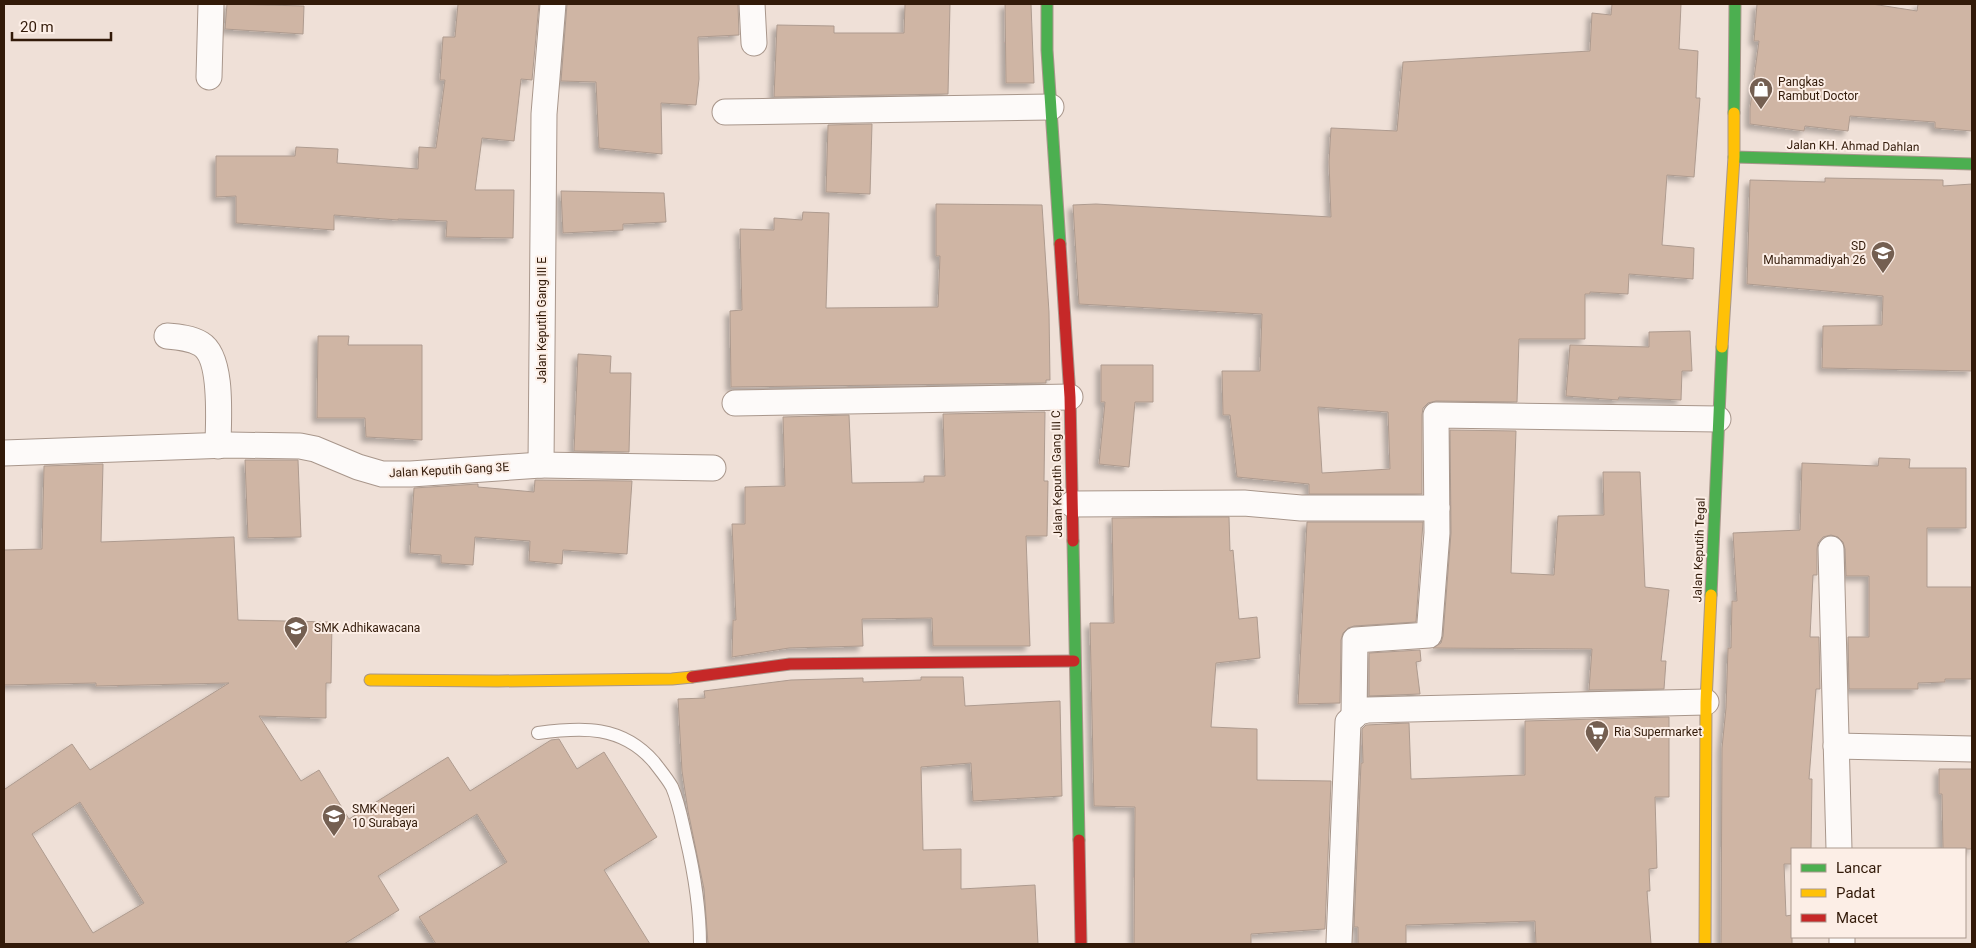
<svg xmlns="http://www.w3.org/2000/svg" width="1976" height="948" viewBox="0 0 1976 948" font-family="Roboto,sans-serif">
  <defs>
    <filter id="shadow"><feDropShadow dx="-4.5" dy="4.5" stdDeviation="2.5" flood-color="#0004"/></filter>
  </defs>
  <rect width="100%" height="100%" fill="#efe0d7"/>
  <g fill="#cfb5a4" stroke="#ae9b8f" fill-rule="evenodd" filter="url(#shadow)">
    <polygon points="227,4 304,6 303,34 225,29"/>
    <polygon points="458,4 539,4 532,80 521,79 514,141 482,138 475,190 514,190 513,238 446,237 447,221 398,219 398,220 334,215 334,230 236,223 236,196 216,197 216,156 295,156 296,147 338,149 337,163 418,169 419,147 436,148 445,80 440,80 443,37 455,37"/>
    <polygon points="567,4 738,4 739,35 698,37 699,79 696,105 661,103 662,154 599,148 596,82 561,81"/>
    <polygon points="905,4 950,4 948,94 774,97 777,25 834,26 834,33 904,33"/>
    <polygon points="1005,4 1031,4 1034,83 1006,83"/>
    <path d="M1612,4H1681L1679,49L1698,51L1696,98H1700L1694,177L1667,175L1662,245L1694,248L1693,279L1629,274L1628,294L1590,292V294H1585V339H1519L1517,402L1436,401L1428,403L1423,408L1422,415V494H1309V484L1237,477L1230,415H1223L1222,371H1260L1262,314L1079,304L1073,205L1096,204L1331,217L1329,162L1331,128L1397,131L1403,62L1590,51L1592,13L1611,15ZM1318,407L1388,412L1390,469L1322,473Z"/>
    <polygon points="1757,4 1872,4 1917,11 1918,4 1972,4 1972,131 1935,128 1935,122 1850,116 1848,131 1805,126 1804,131 1750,124 1750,108 1759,41 1754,41"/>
    <polygon points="872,124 870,194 826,192 828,125"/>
    <polygon points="1825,178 1943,180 1943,186 1972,184 1972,371 1822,368 1823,326 1882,325 1883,296 1747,284 1750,180 1825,182"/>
    <polygon points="561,191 664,193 666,222 623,224 623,230 563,233"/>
    <polygon points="936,204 1042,205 1049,312 1050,380 1046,380 1046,383 731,387 730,311 742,310 740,229 774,230 774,218 802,220 803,212 829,213 826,308 938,307 940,256 936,256"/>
    <polygon points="1690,331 1692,371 1682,371 1681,400 1619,397 1618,400 1566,396 1570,345 1649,347 1649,332"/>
    <polygon points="318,336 349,336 348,345 422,345 422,440 366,437 365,418 317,418"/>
    <polygon points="578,354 611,356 610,373 631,373 629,452 574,451"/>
    <polygon points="1101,365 1153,365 1153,402 1135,402 1129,467 1099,464 1105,402 1101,402"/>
    <polygon points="1045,412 1044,481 1048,481 1047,536 1026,536 1030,646 933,646 932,618 862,619 863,646 789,648 732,657 733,620 736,620 732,524 745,524 745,487 785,486 783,417 849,415 852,483 924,482 924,476 945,476 943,414"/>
    <polygon points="1450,430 1516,431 1511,573 1554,575 1558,516 1604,515 1603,472 1640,472 1645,587 1669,590 1661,661 1666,661 1664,689 1589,690 1592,649 1433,648 1441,643 1443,636 1451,533"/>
    <polygon points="1879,458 1910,459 1909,468 1966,468 1966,528 1927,528 1927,587 1972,587 1972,679 1945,679 1945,682 1918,683 1918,689 1849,689 1848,637 1869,637 1869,576 1846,576 1845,549 1843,542 1838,537 1831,535 1823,537 1818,543 1817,549 1817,575 1813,575 1810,637 1819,637 1820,689 1816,689 1809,779 1812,779 1811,849 1792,849 1792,864 1784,864 1786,916 1792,915 1792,944 1721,944 1722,748 1726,708 1728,648 1731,648 1732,601 1737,601 1733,533 1800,530 1802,463 1878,466"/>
    <polygon points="245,460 298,460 301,537 248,538"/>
    <path d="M103,464L101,542L234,537L238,620L332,622L331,683H326V718L259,716L301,781L319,770L349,819L448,757L470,791L551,740L559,739L577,769L604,752L657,837L604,870L650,944H436L419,917L507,862L477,814L378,876L399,910L344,944H4V788L5,789L72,744L90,770L229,683L96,686V683L4,685V550L42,549L44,466ZM80,802L144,903L93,933L32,834Z"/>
    <polygon points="535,480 632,481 627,554 563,550 562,564 529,561 530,541 475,537 473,565 441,563 441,555 410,553 414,488 478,484 478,487 534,492"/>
    <polygon points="1229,517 1230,551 1233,550 1239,619 1257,617 1260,658 1216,663 1211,727 1257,729 1257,780 1331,781 1325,929 1251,934 1251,944 1134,944 1135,807 1094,806 1090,623 1114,623 1112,518"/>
    <polygon points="1307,522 1423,522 1416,622 1354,626 1348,628 1343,633 1341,640 1340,703 1298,704"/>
    <polygon points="1420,650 1421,661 1416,662 1420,694 1369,696 1369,653"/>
    <polygon points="921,677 963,677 965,706 1060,701 1062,796 973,801 971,763 921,767 923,850 961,849 961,889 1035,885 1038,944 708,944 704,889 688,811 682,771 678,699 705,698 704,691 791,680 863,678 863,682 921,680"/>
    <polygon points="1669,717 1669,797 1655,797 1657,868 1649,869 1650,891 1647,891 1651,944 1536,944 1535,921 1406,925 1406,944 1358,944 1358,927 1354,927 1361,763 1363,763 1362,729 1366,725 1409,723 1411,779 1525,775 1525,721"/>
    <polygon points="1939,769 1972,769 1972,849 1943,849 1942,794 1939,794"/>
  </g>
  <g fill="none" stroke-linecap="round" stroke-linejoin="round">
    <g stroke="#a8968b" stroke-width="14">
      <path id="lane" d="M538,733C582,727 622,725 654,762C660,770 667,778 672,787C679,803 682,821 686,838C694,872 700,909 700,944"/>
    </g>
    <g stroke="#a8968b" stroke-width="27">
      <g id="street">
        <polyline points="553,4 544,114 541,465 713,468"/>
        <polyline points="752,4 754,43"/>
        <polyline points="209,77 211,4"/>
        <polyline points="725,112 1051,107"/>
        <path d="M167,336C179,337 191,338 201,344C224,358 218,423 218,446"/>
        <polyline points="735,403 1070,397"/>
        <polyline points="4,453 229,445 300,446 315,449 358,467 382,474 411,474 541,465"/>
        <polyline points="1072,504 1244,503 1301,508 1437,508"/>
        <polyline points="1831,549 1839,849"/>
        <polyline points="1354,716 1355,640 1429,635 1437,533 1436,415 1718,419"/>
        <polyline points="1836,746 1972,749"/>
        <polyline points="1842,937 1842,944"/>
        <polyline points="1339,942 1348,722 1359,712 1367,710 1706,702"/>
      </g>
    </g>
    <g stroke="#a8968b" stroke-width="13">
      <g id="fast">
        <polyline points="1047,4 1047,50 1060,244"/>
        <polyline points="1734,113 1735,4"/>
        <polyline points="1734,157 1972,164"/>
        <polyline points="1073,541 1079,840"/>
        <polyline points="1711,595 1722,347"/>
      </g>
    </g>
    <g stroke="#a8968b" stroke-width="13">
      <g id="slow">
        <polyline points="1722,347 1734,157 1734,113"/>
        <polyline points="370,680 498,681 672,679 692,677"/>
        <polyline points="1705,944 1706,702 1711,595"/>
      </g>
    </g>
    <g stroke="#a8968b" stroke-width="13">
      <g id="jam">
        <polyline points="1060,244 1070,397 1073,541"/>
        <polyline points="692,677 790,664 1074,661"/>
        <polyline points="1079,840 1081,944"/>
      </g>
    </g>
    <use href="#lane" stroke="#fdfaf9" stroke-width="12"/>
    <use href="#street" stroke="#fdfaf9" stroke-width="25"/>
    <use href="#fast" stroke="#4caf50" stroke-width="11"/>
    <use href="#slow" stroke="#ffc107" stroke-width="11"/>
    <use href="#jam" stroke="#c62828" stroke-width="11"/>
  </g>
  <defs>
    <g id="shop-pin" transform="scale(1.25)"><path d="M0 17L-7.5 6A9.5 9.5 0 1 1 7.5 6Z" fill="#745f51" stroke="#fceee6"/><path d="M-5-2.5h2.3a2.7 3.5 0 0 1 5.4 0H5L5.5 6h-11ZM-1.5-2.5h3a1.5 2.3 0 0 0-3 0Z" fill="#fff"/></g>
    <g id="school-pin" transform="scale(1.25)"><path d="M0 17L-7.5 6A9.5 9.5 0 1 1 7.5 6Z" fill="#745f51" stroke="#fceee6"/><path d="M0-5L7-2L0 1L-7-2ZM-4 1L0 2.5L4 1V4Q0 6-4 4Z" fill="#fff"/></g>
    <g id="supermarket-pin" transform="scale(1.25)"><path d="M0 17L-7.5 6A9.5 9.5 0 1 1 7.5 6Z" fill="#745f51" stroke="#fceee6"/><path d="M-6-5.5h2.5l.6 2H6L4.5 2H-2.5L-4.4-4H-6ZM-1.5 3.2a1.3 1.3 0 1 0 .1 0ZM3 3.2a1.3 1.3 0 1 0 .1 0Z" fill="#fff"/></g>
  </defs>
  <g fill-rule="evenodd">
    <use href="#shop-pin" x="1761" y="89"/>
    <use href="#school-pin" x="1883" y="253"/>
    <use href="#school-pin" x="296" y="628"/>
    <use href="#supermarket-pin" x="1597" y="732"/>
    <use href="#school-pin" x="334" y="816"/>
  </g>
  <g text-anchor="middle" stroke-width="4" stroke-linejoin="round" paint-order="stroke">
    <g font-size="12" fill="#321a09" stroke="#fceee6" text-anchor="start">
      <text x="1778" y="86">Pangkas<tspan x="1778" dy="14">Rambut Doctor</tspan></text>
      <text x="1866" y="250" text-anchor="end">SD<tspan x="1866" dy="14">Muhammadiyah 26</tspan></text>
      <text x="314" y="632">SMK Adhikawacana</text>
      <text x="1614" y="736">Ria Supermarket</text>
      <text x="352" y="813">SMK Negeri<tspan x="352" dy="14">10 Surabaya</tspan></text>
    </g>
    <g font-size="12" fill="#321a09" stroke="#fceee6">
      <text transform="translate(1853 146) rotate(1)" y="4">Jalan KH. Ahmad Dahlan</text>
      <text transform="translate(542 320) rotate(-90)" y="4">Jalan Keputih Gang III E</text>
      <text transform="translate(449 470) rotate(-3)" y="4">Jalan Keputih Gang 3E</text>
      <text transform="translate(1057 474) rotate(-91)" y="4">Jalan Keputih Gang III C</text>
      <text transform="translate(1699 550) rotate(-88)" y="4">Jalan Keputih Tegal</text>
    </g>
  </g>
  <rect width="1976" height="948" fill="none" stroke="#321a09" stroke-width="10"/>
  <rect x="1791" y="848" width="175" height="90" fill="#fceee6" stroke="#ab998e"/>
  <rect x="1801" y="864" width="25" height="8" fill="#4caf50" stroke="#ab998e"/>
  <text x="1836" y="873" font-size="15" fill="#321a09">Lancar</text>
  <rect x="1801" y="889" width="25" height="8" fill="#ffc107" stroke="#ab998e"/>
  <text x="1836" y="898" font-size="15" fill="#321a09">Padat</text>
  <rect x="1801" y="914" width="25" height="8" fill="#c62828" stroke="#ab998e"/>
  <text x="1836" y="923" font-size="15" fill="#321a09">Macet</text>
  <path d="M12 32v8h99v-8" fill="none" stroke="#321a09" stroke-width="2.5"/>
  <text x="20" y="32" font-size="15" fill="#321a09" stroke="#fceee6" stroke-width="4" paint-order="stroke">20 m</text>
</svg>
